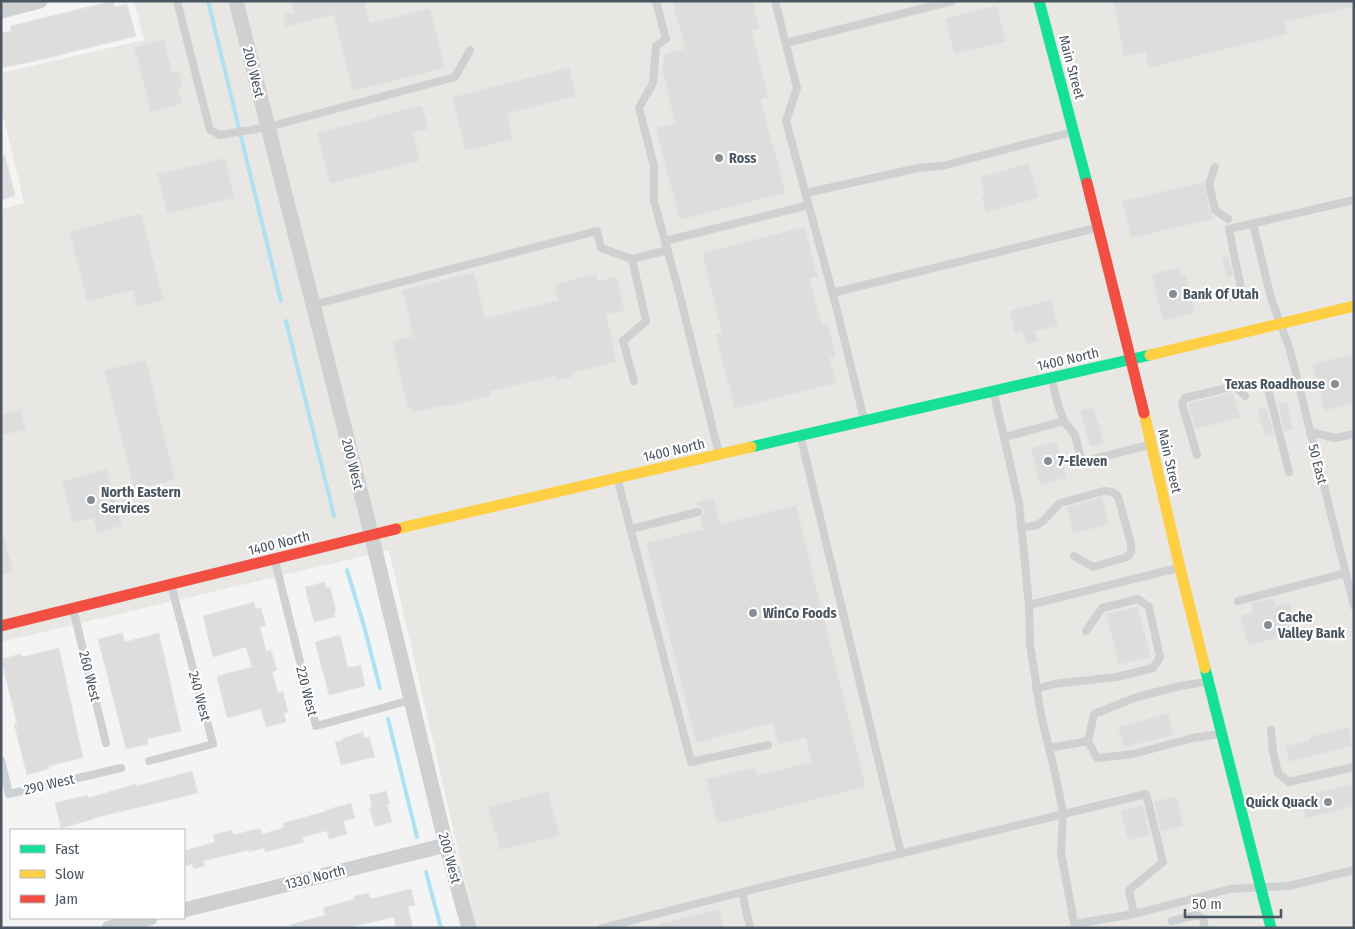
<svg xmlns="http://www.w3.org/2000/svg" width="1355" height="929" viewBox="0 0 1355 929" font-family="'Fira Sans Condensed',sans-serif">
  <rect width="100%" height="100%" fill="#f4f4f4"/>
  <polygon fill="#e8e7e3" points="134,1 1354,1 1354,928 476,928 389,550 1,642 1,209 24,203 1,107 1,73 144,40"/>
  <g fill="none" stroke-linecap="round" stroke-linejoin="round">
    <g stroke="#aee2f0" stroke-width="4">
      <polyline points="208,1 281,301"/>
      <polyline points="286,321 334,516"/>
      <polyline points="347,570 364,626 380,688"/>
      <polyline points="388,719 417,837"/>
      <polyline points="426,872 441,928"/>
    </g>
  </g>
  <g fill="#ddddde" stroke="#e5e6e7">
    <polygon points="113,1 115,7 127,4 136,36 36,61 1,68 1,33 11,31 10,26"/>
    <polygon points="291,1 364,1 370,23 430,8 445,68 352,91 333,15 286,27 283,15 294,12"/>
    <polygon points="672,1 753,1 760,29 752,30 769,98 761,100 786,193 680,220 655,128 675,123 662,70 664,54 685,48"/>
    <polygon points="1113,1 1354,1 1354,7 1285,22 1288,34 1149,68 1145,52 1124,57"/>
    <polygon points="997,5 1006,42 954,54 945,18"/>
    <polygon points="164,39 173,73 179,71 183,86 178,88 182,104 151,112 134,47"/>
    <polygon points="569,67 577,96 507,114 513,139 465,151 452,97"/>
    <polygon points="422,105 429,129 413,133 420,161 330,184 317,133"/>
    <polygon points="5,155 15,196 1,200 1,156"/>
    <polygon points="225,158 235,198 167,214 157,174"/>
    <polygon points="1029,163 1039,198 986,213 981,195 985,194 980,177"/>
    <polygon points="1204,182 1210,211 1213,215 1214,219 1131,238 1122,201"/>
    <polygon points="141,213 164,300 137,307 133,290 87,302 69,232"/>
    <polygon points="805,226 818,277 810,278 822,325 828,323 836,357 830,358 837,383 735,409 715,334 722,333 702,253"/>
    <polygon points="1229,256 1233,276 1226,278 1222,258"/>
    <polygon points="1180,267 1182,275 1186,274 1195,313 1163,321 1151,274"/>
    <polygon points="474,272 485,318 558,300 554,284 596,274 598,281 616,276 625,311 606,315 617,362 572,373 573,377 557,381 556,376 490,392 491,396 447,407 446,405 413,413 412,408 408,409 392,341 413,336 402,290"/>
    <polygon points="1051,299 1058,326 1035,332 1038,341 1026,345 1022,331 1015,333 1009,311"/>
    <polygon points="1354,354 1354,403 1324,411 1312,364"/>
    <polygon points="146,360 175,480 134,490 104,370"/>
    <polygon points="1233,392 1241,418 1195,429 1188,405 1189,403"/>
    <polygon points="1287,401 1294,429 1284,431 1278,404"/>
    <polygon points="1094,407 1104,443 1090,447 1080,410"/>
    <polygon points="1267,407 1274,434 1265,437 1257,409"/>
    <polygon points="21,409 26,429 1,436 1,414"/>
    <polygon points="1057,441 1067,478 1040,485 1031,448"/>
    <polygon points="107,469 122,526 97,533 93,518 72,523 62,481"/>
    <polygon points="1102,497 1109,524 1073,534 1066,507"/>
    <polygon points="714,498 720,524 796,505 866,787 717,824 706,779 754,767 757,775 811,762 806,738 778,744 773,723 696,743 646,543 703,529 700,517 702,516 704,511 702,508 697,506 696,502"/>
    <polygon points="1,537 4,537 14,572 1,576"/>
    <polygon points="325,582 326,588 330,587 336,611 334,611 335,617 314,622 305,587"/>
    <polygon points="1273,598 1276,606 1290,602 1298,632 1248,646 1240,616 1253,612 1251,603"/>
    <polygon points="254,602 256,609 261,608 266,626 260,627 266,651 271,650 277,670 272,672 278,693 283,692 288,712 284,713 286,722 266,727 261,709 227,718 217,676 252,667 246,647 213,657 203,616"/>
    <polygon points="1138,606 1151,657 1119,665 1106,614"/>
    <polygon points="122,633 125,642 159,633 181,731 147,739 148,744 126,749 98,639"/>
    <polygon points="340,635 348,668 361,665 365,686 329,695 315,642"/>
    <polygon points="59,648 83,758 48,766 49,769 27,775 14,724 17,724 1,659 21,654 22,657"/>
    <polygon points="1168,713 1174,735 1124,748 1118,727"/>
    <polygon points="1349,727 1353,746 1289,762 1285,746 1310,740 1309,737"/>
    <polygon points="363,732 364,738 369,737 375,757 341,765 335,742 343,740 343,738"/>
    <polygon points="192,771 198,793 94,818 94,819 61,828 55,803 87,795 88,798 136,784 137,786"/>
    <polygon points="1354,783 1354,806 1306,819 1300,797"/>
    <polygon points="386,791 390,804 387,805 392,822 375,827 369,808 372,807 369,795"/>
    <polygon points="548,791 560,836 500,850 488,807"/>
    <polygon points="1176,796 1184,826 1161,832 1154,802"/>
    <polygon points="351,803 355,818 343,821 347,834 329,839 327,831 302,837 304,842 289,846 265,852 264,848 249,852 249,850 203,861 205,866 194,869 192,864 184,867 184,851 215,842 213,835 232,830 233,835 260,828 262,834 284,828 283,823 327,811 326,810"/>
    <polygon points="1143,805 1150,835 1128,841 1120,811"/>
    <polygon points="411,889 415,905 408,907 413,928 396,928 394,917 347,928 291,928 290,925 325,915 323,908 354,899 354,896 369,893 370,899"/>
    <polygon points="719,909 724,928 659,928 659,924"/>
  </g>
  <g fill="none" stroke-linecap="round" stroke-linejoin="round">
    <g stroke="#ced0d2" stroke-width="8">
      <polyline points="177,1 210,130 220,135 268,127 455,77 470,50"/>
      <polyline points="656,1 666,39 656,46 653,83 639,108 654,166 654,201 679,292 719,454"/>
      <polyline points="775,1 797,88 786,121 837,310 864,419"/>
      <polyline points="786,43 952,1"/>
      <polyline points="1215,167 1209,184 1215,210 1228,219"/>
      <polyline points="806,193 918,168 942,166 1072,132"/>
      <polyline points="1253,224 1271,298 1290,350 1354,606"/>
      <polyline points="665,241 809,205"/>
      <polyline points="632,259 668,250"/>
      <polyline points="832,293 1096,228"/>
      <path d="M1217,295C1225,299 1236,297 1241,289L1229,229L1354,200"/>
      <polyline points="313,305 597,231 601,248 632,259 646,321 623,341 634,381"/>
      <polyline points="1052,380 1058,405 1064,421"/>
      <polyline points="1268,389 1289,472"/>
      <polyline points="994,394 1019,503 1029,605 1030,644 1041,715 1056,777 1063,813 1061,853 1075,928"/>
      <polyline points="1310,432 1335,438 1354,434"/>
      <polyline points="1005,437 1064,421 1075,435 1082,462 1149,445"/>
      <polyline points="801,438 901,854"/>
      <polyline points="1197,455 1182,404 1185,398 1235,386 1245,396"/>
      <polyline points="618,481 691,762 768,745"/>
      <polyline points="1021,528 1037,525 1043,521 1060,503 1104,491 1112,492 1118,496 1131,544 1131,552 1127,557 1093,567 1074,556"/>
      <polyline points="631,529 698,512"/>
      <polyline points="275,561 316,726 411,700"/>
      <polyline points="1238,601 1346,573"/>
      <polyline points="1029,605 1178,568"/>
      <polyline points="73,609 106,743"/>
      <polyline points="1206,682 1180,686 1137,697 1094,714 1088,741 1097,758 1133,754 1193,738 1219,734"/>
      <polyline points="1036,689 1054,684 1117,677 1153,668 1160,657 1149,607 1138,599 1102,608 1086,631"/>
      <polyline points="1271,730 1273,752 1278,773 1289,782 1354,767"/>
      <polyline points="1049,748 1088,741"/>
      <polyline points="1,760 9,794 121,768"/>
      <polyline points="149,761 213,744 171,585"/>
      <polyline points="742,892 750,928"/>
      <polyline points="1172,921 1197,915 1203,918 1205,928"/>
      <polyline points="1075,924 1134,914 1230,889 1289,886 1354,870"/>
      <polyline points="602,928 742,892 1146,794 1163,862 1129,890 1134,914"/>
    </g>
    <g stroke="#ced0d2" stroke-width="15">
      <polyline points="236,1 366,513 446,845 469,928"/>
      <polyline points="1,11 40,1"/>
      <polyline points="184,910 446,845"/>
      <polyline points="109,928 150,918"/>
    </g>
    <g stroke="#16e098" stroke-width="11">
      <polyline points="1039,1 1087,183"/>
      <polyline points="751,447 1150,355"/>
      <polyline points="1205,668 1271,928"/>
    </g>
    <g stroke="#ffcf43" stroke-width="11">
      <polyline points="1150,355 1354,306"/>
      <polyline points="1144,413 1180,568 1205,668"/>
      <polyline points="396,529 751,447"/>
    </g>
    <g stroke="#f24e42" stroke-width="11">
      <polyline points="1087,183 1144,413"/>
      <polyline points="1,626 396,529"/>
    </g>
  </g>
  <g fill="#868d94" stroke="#fff" stroke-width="2">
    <circle cx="719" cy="158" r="5"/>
    <circle cx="1173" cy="294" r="5"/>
    <circle cx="1335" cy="384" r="5"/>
    <circle cx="1048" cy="461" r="5"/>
    <circle cx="91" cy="500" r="5"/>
    <circle cx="753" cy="613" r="5"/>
    <circle cx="1268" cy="625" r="5"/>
    <circle cx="1328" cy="802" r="5"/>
  </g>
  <g text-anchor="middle" stroke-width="4.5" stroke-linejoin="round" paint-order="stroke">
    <g font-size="14" fill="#4a5661" stroke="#fff">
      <text transform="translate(1072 67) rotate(75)" y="5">Main Street</text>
      <text transform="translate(254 72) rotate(76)" y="5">200 West</text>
      <text transform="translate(1068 359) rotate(-13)" y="5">1400 North</text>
      <text transform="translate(674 450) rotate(-13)" y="5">1400 North</text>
      <text transform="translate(1170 461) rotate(77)" y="5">Main Street</text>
      <text transform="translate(353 464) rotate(76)" y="5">200 West</text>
      <text transform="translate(1318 464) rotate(76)" y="5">50 East</text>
      <text transform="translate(279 543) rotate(-14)" y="5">1400 North</text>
      <text transform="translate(90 676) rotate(76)" y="5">260 West</text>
      <text transform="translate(307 691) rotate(76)" y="5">220 West</text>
      <text transform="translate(200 696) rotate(75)" y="5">240 West</text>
      <text transform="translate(49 784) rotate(-13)" y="5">290 West</text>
      <text transform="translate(450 858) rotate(75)" y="5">200 West</text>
      <text transform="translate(315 877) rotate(-14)" y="5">1330 North</text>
    </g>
    <g font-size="14" font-weight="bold" fill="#4a5661" stroke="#fff" text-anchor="start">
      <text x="729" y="163">Ross</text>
      <text x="1183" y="299">Bank Of Utah</text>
      <text x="1325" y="389" text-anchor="end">Texas Roadhouse</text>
      <text x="1058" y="466">7-Eleven</text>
      <text x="101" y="497">North Eastern<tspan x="101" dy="16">Services</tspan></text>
      <text x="763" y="618">WinCo Foods</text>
      <text x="1278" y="622">Cache<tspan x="1278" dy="16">Valley Bank</tspan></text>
      <text x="1318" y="807" text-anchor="end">Quick Quack</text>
    </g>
  </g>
  <rect width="1355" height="929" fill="none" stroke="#4a5661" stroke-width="5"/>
  <rect x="10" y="829" width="175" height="90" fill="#ffffff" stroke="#b7bbc0"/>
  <rect x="20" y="845" width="25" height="8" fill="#16e098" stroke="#b7bbc0"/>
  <text x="55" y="854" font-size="15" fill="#4a5661">Fast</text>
  <rect x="20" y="870" width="25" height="8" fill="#ffcf43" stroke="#b7bbc0"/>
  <text x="55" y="879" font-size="15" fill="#4a5661">Slow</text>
  <rect x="20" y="895" width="25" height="8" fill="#f24e42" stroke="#b7bbc0"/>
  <text x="55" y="904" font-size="15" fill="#4a5661">Jam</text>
  <path d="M1185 909v8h96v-8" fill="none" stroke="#4a5661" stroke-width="2.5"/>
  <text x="1192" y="909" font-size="15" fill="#4a5661" stroke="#ffffff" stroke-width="4" paint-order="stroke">50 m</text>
</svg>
